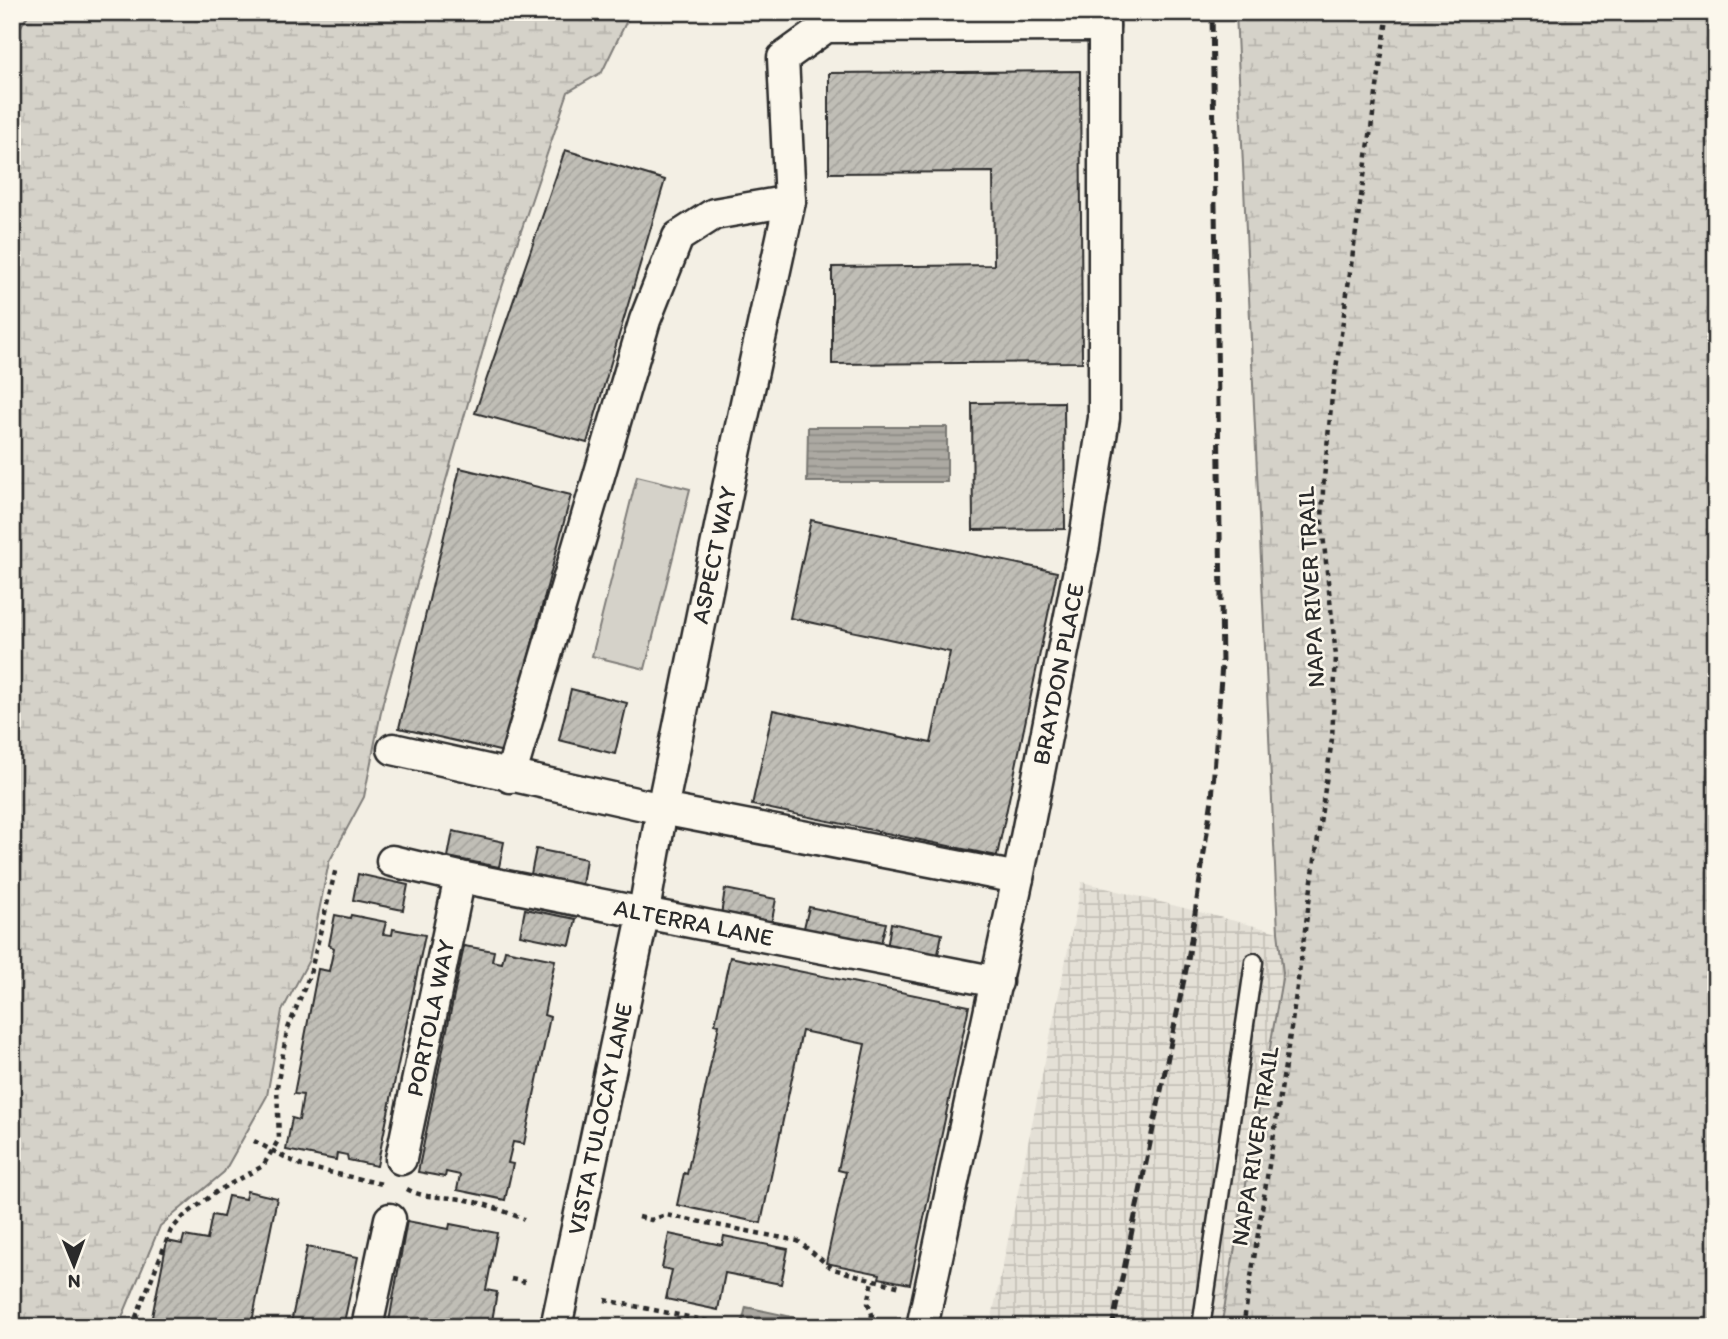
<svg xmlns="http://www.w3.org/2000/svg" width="1728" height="1339" viewBox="0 0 1728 1339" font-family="Itim,sans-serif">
  <defs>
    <pattern id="industrial-grid" width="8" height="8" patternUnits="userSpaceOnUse" patternTransform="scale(1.75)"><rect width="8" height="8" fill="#e4e0d6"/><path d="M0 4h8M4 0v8" fill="none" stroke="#c4c0b8"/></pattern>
    <pattern id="wetland-marsh" width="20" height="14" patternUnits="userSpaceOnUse" patternTransform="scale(1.75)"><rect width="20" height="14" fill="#d5d2c9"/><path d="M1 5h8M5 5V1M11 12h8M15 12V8" fill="none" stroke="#b7b4ad"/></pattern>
    <pattern id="water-rules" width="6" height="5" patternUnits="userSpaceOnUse" patternTransform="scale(1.75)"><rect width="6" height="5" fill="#aca9a2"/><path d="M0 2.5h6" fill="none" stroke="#8c8a84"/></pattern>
    <pattern id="building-hatch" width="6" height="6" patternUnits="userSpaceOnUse" patternTransform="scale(1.75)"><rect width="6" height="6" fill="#c0beb6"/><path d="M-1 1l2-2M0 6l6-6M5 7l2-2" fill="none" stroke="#a5a39d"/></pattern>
  </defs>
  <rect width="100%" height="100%" fill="#f3efe4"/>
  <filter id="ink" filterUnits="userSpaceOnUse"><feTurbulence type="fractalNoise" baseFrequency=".0143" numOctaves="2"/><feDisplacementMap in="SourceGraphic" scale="14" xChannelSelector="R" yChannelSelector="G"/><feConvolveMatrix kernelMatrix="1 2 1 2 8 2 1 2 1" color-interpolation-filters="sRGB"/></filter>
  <g filter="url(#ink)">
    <polygon fill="url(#industrial-grid)" points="1082,882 1278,932 1283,973 1221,1327 990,1327"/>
    <g fill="url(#wetland-marsh)" stroke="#807e7a" stroke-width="2">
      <polygon points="30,12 631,12 602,72 568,92 495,308 383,702 364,797 329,862 309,960 282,1011 267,1096 224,1172 160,1226 118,1327 12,1327 12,40"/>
      <polygon points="1236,12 1716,12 1716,1327 1221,1327 1283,973 1278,932"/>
    </g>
    <polygon fill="#d5d2c9" stroke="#807e7a" stroke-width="2" points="637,476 690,489 645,669 592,656"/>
    <g fill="url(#water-rules)" stroke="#787772" stroke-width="2">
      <polygon points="808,427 947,427 947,482 807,482"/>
      <polygon points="746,1307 829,1325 829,1327 741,1327"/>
    </g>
    <g fill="url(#building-hatch)" stroke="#2b2b2b" stroke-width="2">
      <polygon points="1080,71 1082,362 832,364 832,267 994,265 993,172 829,173 829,73"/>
      <polygon points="565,150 665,180 587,443 475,413"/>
      <polygon points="1064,402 1065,529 973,530 972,403"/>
      <polygon points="460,468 571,495 504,752 399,728"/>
      <polygon points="811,520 1057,572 997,856 752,805 773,710 931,743 950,652 790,618"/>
      <polygon points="571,689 627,703 615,754 559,740"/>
      <polygon points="453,831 504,842 499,867 448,857"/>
      <polygon points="536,849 586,859 582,885 531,874"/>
      <polygon points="358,874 408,885 403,910 353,900"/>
      <polygon points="725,889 776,899 771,925 721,915"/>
      <polygon points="809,907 886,923 880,947 803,932"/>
      <polygon points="525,909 576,919 570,945 520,935"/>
      <polygon points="335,915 350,918 351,915 386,922 383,934 392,935 393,929 425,935 377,1166 348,1160 347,1155 337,1153 336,1160 286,1150 292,1118 299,1120 303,1095 294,1094 318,969 329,971 334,948 329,945"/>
      <polygon points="891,923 942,934 937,959 887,949"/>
      <polygon points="464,946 494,951 492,961 502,963 505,950 555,960 544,1015 550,1017 524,1144 513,1142 508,1163 513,1164 505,1200 457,1190 460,1175 446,1172 445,1177 418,1172"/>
      <polygon points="730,957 969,1006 910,1284 879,1278 880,1274 826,1263 846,1172 838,1170 865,1044 802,1031 761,1223 677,1205 684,1173 687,1174 719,1025 715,1024"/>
      <polygon points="247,1191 277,1198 251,1327 150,1327 167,1241 182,1244 184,1236 207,1240 212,1215 223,1217 228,1196 245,1199"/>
      <polygon points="407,1221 449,1229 450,1224 497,1233 486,1290 497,1292 491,1327 388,1327"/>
      <polygon points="669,1234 722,1245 724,1236 788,1249 781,1284 725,1273 718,1310 666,1299 672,1270 662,1268"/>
      <polygon points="307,1247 358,1257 343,1327 310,1327 291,1323"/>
    </g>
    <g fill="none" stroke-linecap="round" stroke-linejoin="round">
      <g stroke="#2b2b2b" stroke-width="21">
        <polyline id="service" points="1201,1327 1254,962"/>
      </g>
      <g stroke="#2b2b2b" stroke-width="35">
        <g id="minor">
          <polyline points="790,201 783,58 826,27 1104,26"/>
          <polyline points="393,749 662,809 1018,878"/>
          <polyline points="510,777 645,320 678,237 714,214 790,201 736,449 662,809 644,911 556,1327"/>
          <path id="s1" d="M392,861L460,877L997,982"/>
          <path id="s2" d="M401,1159L460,877"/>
          <polyline points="367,1327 390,1219"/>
          <path id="s3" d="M922,1327L1018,878L1084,545L1104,418V12"/>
        </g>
      </g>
      <g stroke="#2b2b2b" stroke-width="4.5" stroke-dasharray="5 5" stroke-linecap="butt">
        <polyline points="254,1141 302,1166 382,1184"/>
        <path d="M407,1189C425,1199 441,1196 461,1199C482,1202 503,1211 524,1219"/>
        <polyline points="639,1217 651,1220 666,1215 798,1241 833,1269 901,1287"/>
        <polyline points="511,1279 525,1282"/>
        <polyline points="605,1300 727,1325"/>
        <polyline points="132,1327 171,1230 184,1216 219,1190 263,1166 279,1139 277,1087 287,1031 310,974 336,868"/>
        <polyline points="870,1327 872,1314 868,1303 873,1281"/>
        <polyline points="1243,1327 1292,1022 1332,739 1336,656 1322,525 1323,489 1332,396 1388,12"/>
      </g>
      <use href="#service" stroke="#fbf7ec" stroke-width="16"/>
      <use href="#minor" stroke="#fbf7ec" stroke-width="30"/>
      <polyline stroke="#2b2b2b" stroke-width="5" stroke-dasharray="10 5" stroke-linecap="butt" points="1112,1327 1188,960 1212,799 1222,664 1212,12"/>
    </g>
  </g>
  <g text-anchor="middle" stroke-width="5" stroke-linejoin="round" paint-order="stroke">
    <g font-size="24" fill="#2b2b2b" stroke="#fbf7ec">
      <text transform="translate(714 555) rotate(-78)" y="8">ASPECT WAY</text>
      <text transform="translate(1311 587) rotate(-93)" y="8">NAPA RIVER TRAIL</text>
      <text dy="8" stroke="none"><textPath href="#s3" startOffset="667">BRAYDON PLACE</textPath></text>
      <text dy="8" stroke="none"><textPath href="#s1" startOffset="308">ALTERRA LANE</textPath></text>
      <text dy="8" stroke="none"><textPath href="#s2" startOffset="144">PORTOLA WAY</textPath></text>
      <text transform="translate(600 1119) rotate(-78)" y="8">VISTA TULOCAY LANE</text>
      <text transform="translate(1255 1146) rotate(-81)" y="8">NAPA RIVER TRAIL</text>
    </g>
  </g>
  <rect width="1728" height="1339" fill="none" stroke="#fbf7ec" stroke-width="42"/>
  <rect x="21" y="21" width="1686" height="1297" fill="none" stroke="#2b2b2b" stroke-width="2.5" filter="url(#ink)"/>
  <g transform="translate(74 1265) rotate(179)" stroke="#fbf7ec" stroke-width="5" paint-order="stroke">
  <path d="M0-5L12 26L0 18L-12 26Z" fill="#2b2b2b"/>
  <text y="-10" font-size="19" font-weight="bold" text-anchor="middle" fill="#2b2b2b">N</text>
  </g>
</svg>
